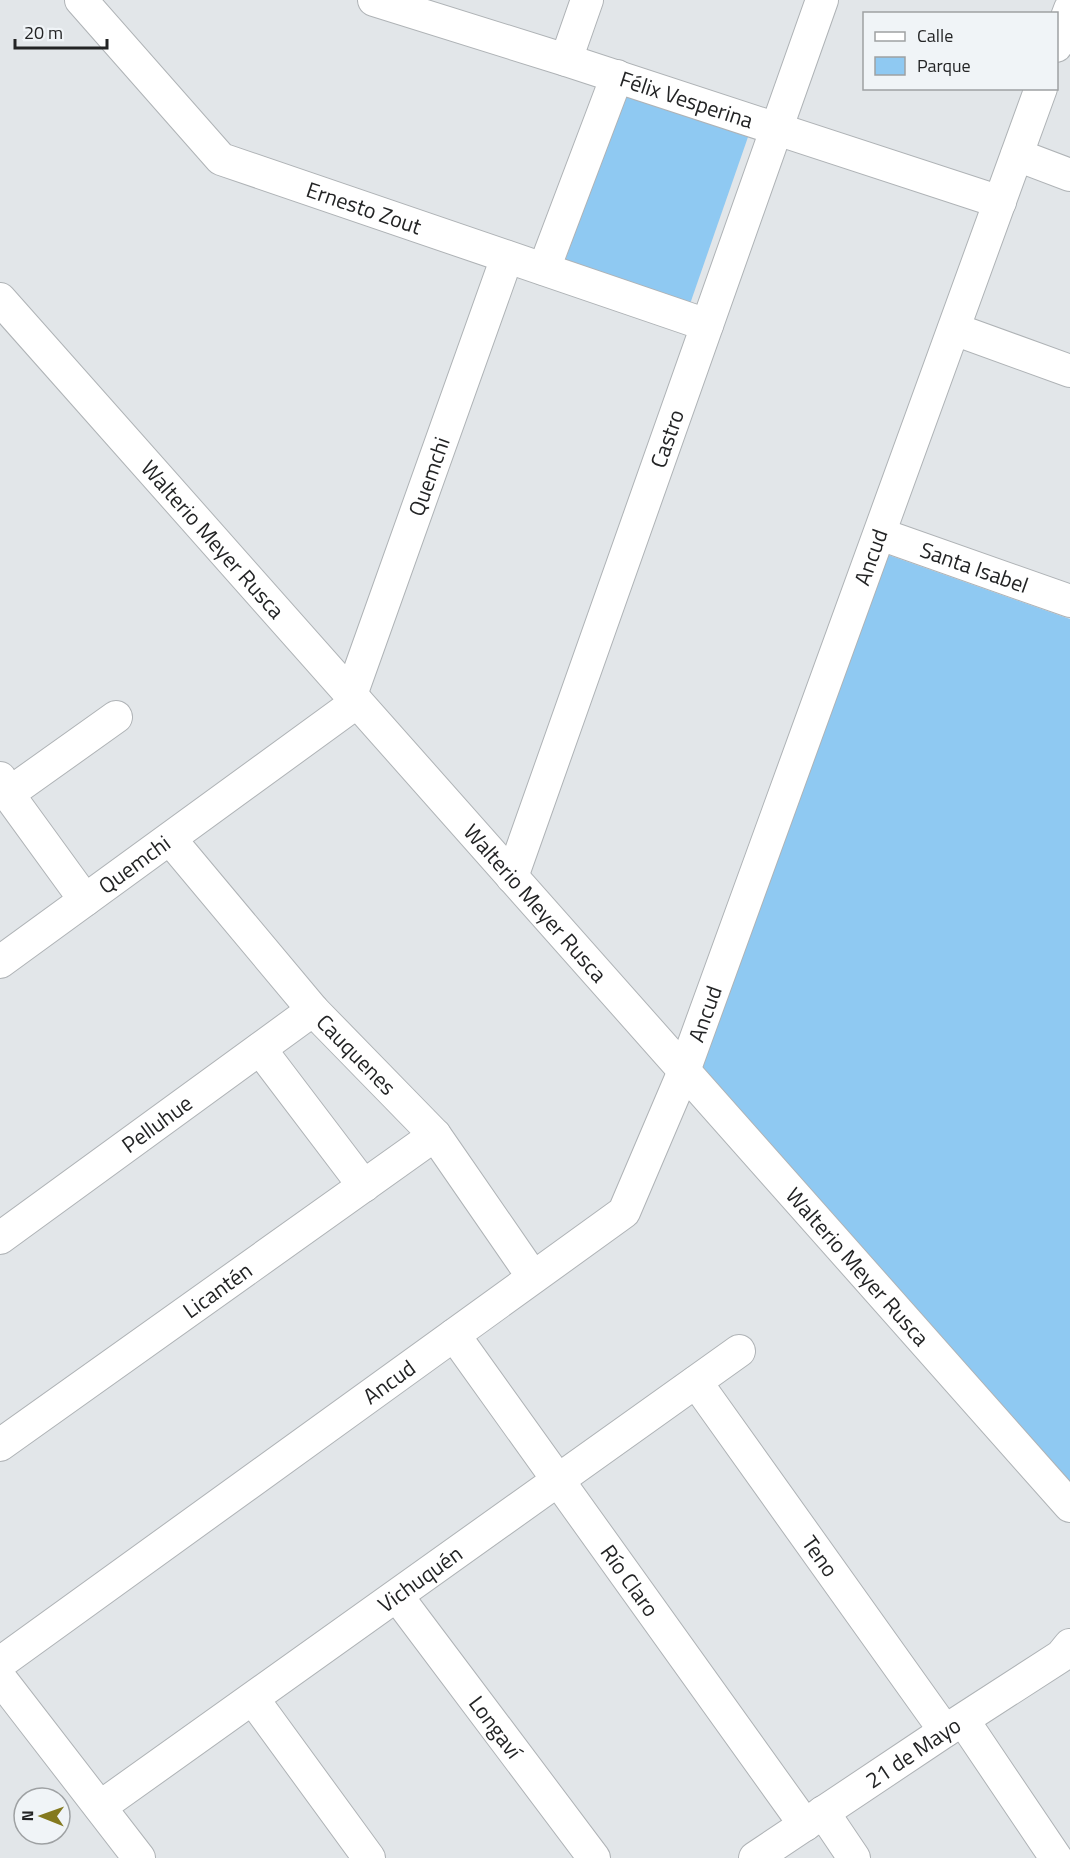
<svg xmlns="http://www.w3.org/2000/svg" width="1070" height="1858" viewBox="0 0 1070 1858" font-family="'Titillium Web',sans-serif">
  <rect width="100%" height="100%" fill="#e2e6e9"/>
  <g fill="#8fc9f2">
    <polygon points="622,94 748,137 690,304 565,261"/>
    <polygon points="880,552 1070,619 1070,1496 694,1079"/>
  </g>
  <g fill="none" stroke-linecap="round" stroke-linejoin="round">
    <g stroke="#afb3b6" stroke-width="34">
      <g id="minor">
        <path id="s1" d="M81,0L221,159L707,325"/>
        <path id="s2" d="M374,0L566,60L1000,202"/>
        <polyline points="1056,46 1070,9"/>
        <polyline points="566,60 587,0"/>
        <polyline points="1017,155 1070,175"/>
        <polyline points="544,269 617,76"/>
        <path id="s3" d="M0,299L1070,1506"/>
        <polyline points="954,329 1070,371"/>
        <path id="s4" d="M880,534L1070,601"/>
        <path id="s5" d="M351,695L507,257"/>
        <polyline points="0,778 8,794 85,900"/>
        <polyline points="8,794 116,717"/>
        <path id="s6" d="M170,839L313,1010L435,1135L533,1277"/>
        <path id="s7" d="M512,877L822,0"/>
        <path id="s8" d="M0,962L357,702"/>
        <polyline points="260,1049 364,1186"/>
        <path id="s9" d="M0,1238L313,1010"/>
        <path id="s10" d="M454,1335L805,1825"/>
        <path id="s11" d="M696,1382L945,1731"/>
        <path id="s12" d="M0,1445L435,1135"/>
        <path id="s13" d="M397,1596L594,1858"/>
        <path id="s14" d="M0,1663L624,1212L684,1071L1041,88"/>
        <polyline points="0,1678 139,1858"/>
        <polyline points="253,1699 369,1858"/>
        <polyline points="963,1720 1056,1858"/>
        <path id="s15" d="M100,1807L739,1351"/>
        <polyline points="823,1812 854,1858"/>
        <path id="s16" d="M755,1858L945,1731L1061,1656L1070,1645"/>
      </g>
    </g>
    <use href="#minor" stroke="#fff" stroke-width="32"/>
  </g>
  <g text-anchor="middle" stroke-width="4.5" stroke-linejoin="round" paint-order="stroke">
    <g font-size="22" fill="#232425" stroke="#f0f4f7">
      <text dy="8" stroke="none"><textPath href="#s2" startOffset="328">Félix Vesperina</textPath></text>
      <text dy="8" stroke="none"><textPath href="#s1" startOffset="363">Ernesto Zout</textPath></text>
      <text dy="8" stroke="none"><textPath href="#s7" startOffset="465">Castro</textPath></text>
      <text dy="8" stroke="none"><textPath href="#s5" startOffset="232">Quemchi</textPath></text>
      <text dy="8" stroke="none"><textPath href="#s3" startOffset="321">Walterio Meyer Rusca</textPath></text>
      <text dy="8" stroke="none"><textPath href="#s14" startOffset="1470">Ancud</textPath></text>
      <text dy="8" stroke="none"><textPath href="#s4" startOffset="100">Santa Isabel</textPath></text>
      <text dy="8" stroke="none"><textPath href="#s8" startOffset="166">Quemchi</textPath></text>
      <text dy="8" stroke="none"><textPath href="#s3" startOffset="807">Walterio Meyer Rusca</textPath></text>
      <text dy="8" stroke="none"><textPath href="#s14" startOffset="984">Ancud</textPath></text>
      <text dy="8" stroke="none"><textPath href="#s6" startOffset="285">Cauquenes</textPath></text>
      <text dy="8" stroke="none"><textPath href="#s9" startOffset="194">Pelluhue</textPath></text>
      <text dy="8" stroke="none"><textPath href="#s3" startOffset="1293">Walterio Meyer Rusca</textPath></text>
      <text dy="8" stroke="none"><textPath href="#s12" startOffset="267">Licantén</textPath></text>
      <text dy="8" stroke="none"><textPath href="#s14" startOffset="480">Ancud</textPath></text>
      <text dy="8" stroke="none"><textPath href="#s11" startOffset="214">Teno</textPath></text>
      <text dy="8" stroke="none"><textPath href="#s15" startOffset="393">Vichuquén</textPath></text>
      <text dy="8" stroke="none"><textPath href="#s10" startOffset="302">Río Claro</textPath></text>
      <text dy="8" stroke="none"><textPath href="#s13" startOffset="164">Longaví</textPath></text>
      <text dy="8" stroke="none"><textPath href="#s16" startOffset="190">21 de Mayo</textPath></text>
    </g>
  </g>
  <rect x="863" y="12" width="195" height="78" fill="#f0f4f7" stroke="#9ea1a3" stroke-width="1.5"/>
  <rect x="875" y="32" width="30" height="9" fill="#ffffff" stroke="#9ea1a3" stroke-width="1.5"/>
  <text x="917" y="42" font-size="18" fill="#232425">Calle</text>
  <rect x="875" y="57" width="30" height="18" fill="#8fc9f2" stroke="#9ea1a3" stroke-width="1.5"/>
  <text x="917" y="72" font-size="18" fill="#232425">Parque</text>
  <g transform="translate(42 1816) rotate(271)"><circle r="28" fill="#f0f4f7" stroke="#9ea1a3" stroke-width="1.5"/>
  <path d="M0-4.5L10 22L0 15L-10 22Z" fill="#84791e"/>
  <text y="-9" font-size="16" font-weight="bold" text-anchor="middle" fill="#232425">N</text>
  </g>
  <path d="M15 39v9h92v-9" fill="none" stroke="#232425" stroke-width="3"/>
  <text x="24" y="39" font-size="18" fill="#232425" stroke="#f0f4f7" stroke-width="4.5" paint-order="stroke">20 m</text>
</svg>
